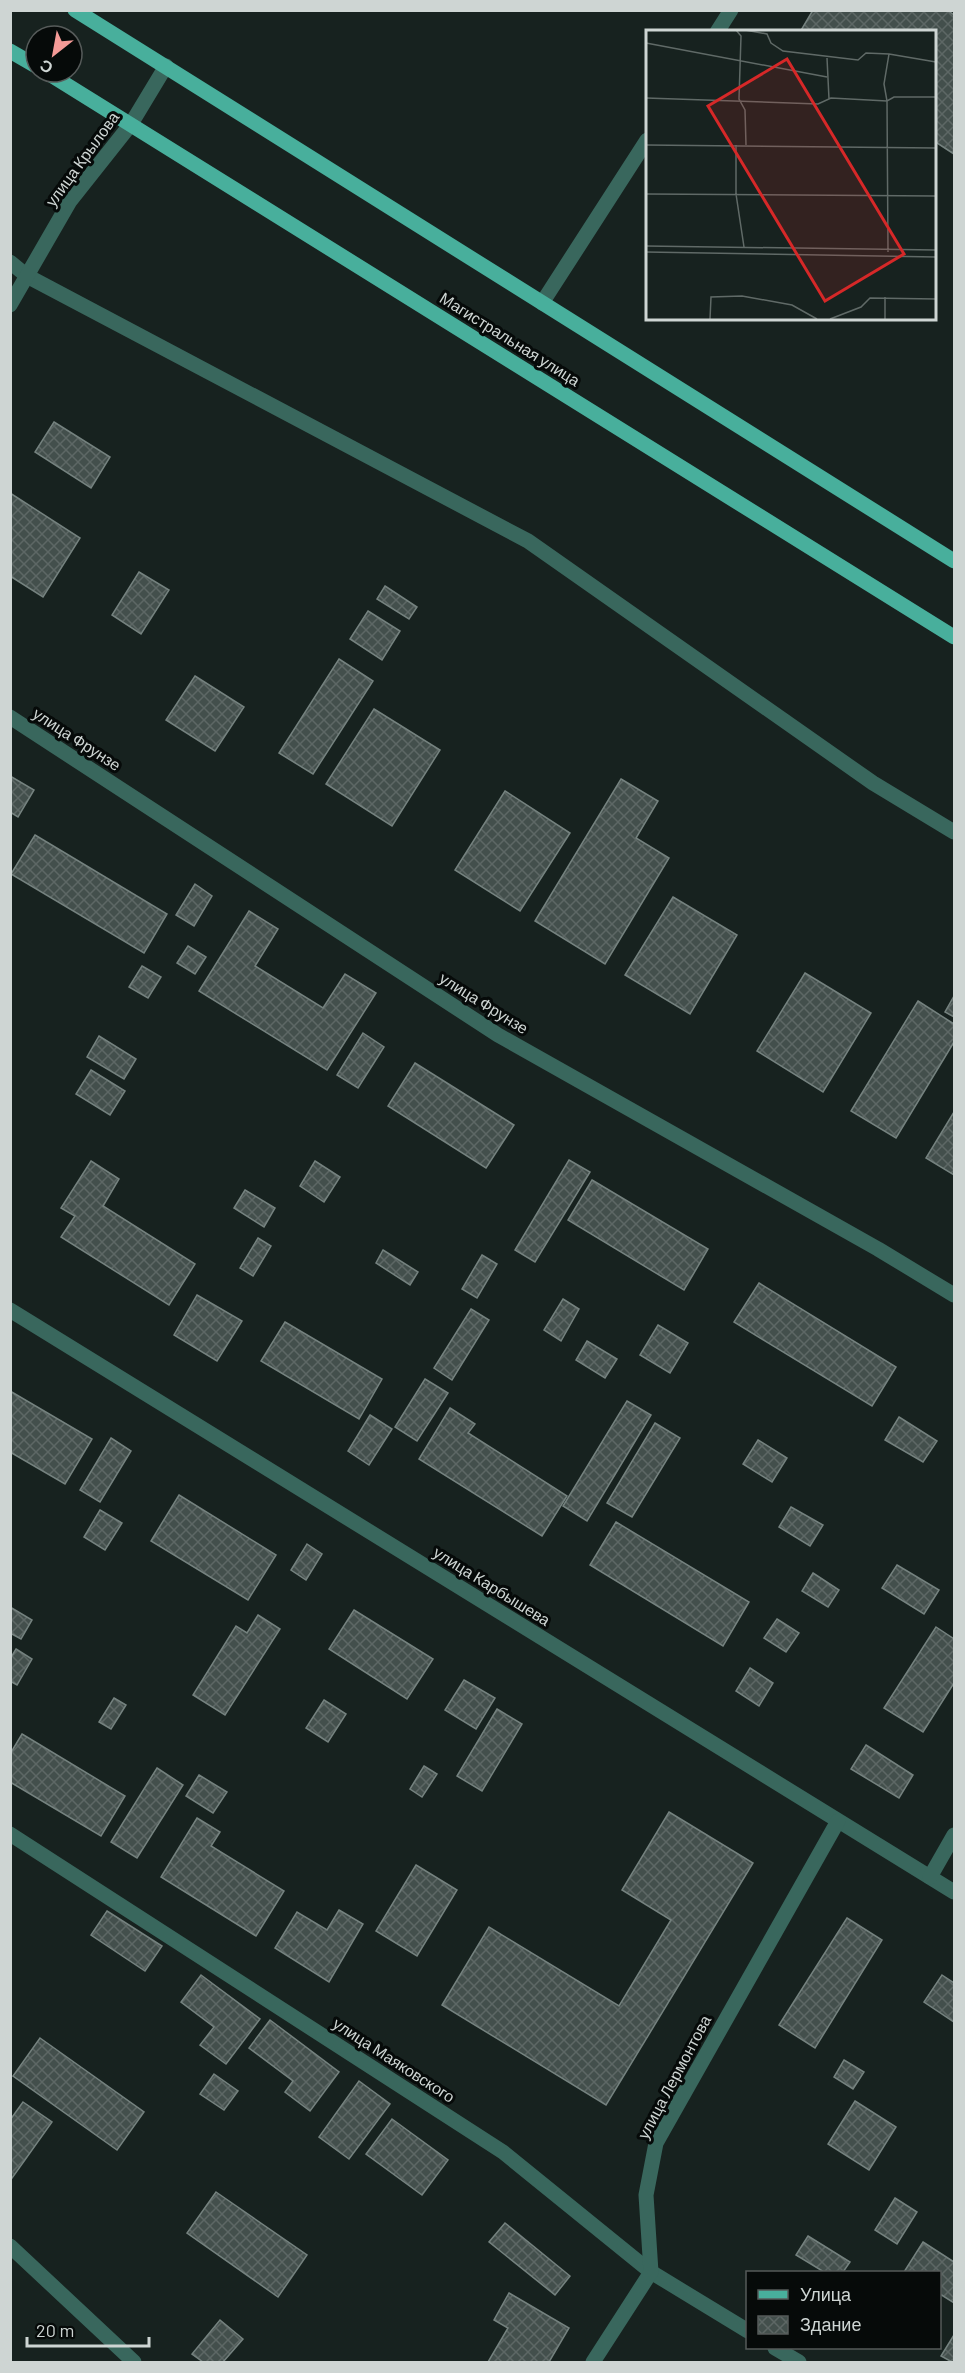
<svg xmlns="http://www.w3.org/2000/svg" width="965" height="2373" viewBox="0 0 965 2373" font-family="Barlow,sans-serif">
  <defs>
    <pattern id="building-cross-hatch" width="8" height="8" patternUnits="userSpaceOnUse" patternTransform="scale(1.5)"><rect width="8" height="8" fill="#434f4c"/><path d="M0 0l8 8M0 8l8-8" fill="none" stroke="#5d6765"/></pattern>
  </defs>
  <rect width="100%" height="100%" fill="#17221f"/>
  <g fill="url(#building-cross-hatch)" stroke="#75827f" stroke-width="1.5">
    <polygon points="813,10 947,10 954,15 954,154 934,141 934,32 800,32"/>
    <polygon points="54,422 110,457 91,488 35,452"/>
    <polygon points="10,493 80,538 43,597 10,576"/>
    <polygon points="139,572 169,590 141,634 112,615"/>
    <polygon points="385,586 417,607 409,619 377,599"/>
    <polygon points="368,611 400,631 382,660 350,639"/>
    <polygon points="339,659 373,681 313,774 279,753"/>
    <polygon points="195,676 244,707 215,751 166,720"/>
    <polygon points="374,709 440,750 392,826 326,784"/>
    <polygon points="10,776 34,790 18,817 10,812"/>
    <polygon points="621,779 658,801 636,838 669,858 605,964 535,921"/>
    <polygon points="505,791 570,833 520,911 455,870"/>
    <polygon points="35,835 167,914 144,953 11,874"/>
    <polygon points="195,884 212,896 194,926 176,915"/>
    <polygon points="673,897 737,935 690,1014 625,975"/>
    <polygon points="249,911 278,929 255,966 323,1008 345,974 376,993 327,1070 199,991"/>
    <polygon points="188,946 206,957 195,974 177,963"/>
    <polygon points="142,966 161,977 148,998 129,987"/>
    <polygon points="805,973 871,1013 823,1092 757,1051"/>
    <polygon points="954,996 954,1017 945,1012"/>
    <polygon points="918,1001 954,1024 954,1042 896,1138 851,1111"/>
    <polygon points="363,1033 384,1047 358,1088 337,1075"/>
    <polygon points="99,1036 136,1059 124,1079 87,1057"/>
    <polygon points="415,1063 514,1125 486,1168 388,1106"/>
    <polygon points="91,1070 125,1091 110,1115 76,1094"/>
    <polygon points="954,1112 954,1175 926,1158"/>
    <polygon points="569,1160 590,1172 535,1262 515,1250"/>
    <polygon points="91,1161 119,1179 103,1206 195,1264 169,1305 61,1237 75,1216 61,1208"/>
    <polygon points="315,1161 340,1177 324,1202 300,1186"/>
    <polygon points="592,1180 708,1249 684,1290 568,1220"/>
    <polygon points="245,1190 275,1208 264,1227 234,1208"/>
    <polygon points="258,1238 271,1246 253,1276 240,1268"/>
    <polygon points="383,1250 418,1272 410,1285 376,1263"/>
    <polygon points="482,1255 497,1264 477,1298 462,1289"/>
    <polygon points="759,1283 896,1367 872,1406 734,1322"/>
    <polygon points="197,1295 242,1321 217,1361 174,1335"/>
    <polygon points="563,1299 579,1309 561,1341 544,1330"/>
    <polygon points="471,1309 489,1320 452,1380 434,1368"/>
    <polygon points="285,1322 382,1379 359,1419 261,1361"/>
    <polygon points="658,1325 688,1343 670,1373 640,1355"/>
    <polygon points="587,1341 617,1359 605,1378 576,1360"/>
    <polygon points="425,1379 448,1393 417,1441 395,1427"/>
    <polygon points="10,1391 92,1439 65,1484 10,1452"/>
    <polygon points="627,1401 651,1415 587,1521 563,1506"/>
    <polygon points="450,1408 475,1424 468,1433 567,1496 542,1536 419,1459"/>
    <polygon points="370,1415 392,1429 369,1465 348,1451"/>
    <polygon points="899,1417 937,1441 923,1462 885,1440"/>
    <polygon points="655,1423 680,1438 632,1517 607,1503"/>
    <polygon points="111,1438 131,1451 100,1502 80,1490"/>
    <polygon points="758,1440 787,1458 772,1482 743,1464"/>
    <polygon points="179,1495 276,1555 248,1600 151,1541"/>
    <polygon points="791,1507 823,1525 810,1546 779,1527"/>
    <polygon points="100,1510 122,1523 105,1550 84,1537"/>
    <polygon points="616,1522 749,1602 723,1646 590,1565"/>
    <polygon points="307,1544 322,1554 306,1580 291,1570"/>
    <polygon points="897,1565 939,1590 924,1614 882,1588"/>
    <polygon points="813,1573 839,1590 828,1607 802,1591"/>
    <polygon points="10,1607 32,1620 21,1639 10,1633"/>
    <polygon points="354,1610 433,1659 407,1699 329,1649"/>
    <polygon points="258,1615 280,1629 225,1715 193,1695 236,1626 247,1633"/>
    <polygon points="777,1619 799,1633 786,1652 764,1638"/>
    <polygon points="936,1627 954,1639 954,1683 923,1732 884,1708"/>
    <polygon points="16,1649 32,1659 17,1685 10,1681 10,1659"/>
    <polygon points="750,1668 773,1683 759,1706 736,1691"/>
    <polygon points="464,1680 495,1698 476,1729 445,1710"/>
    <polygon points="114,1698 126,1705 111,1729 99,1722"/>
    <polygon points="324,1700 346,1714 328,1742 306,1728"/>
    <polygon points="497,1709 522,1724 482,1791 457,1776"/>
    <polygon points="22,1734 125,1796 101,1836 10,1782 10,1754"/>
    <polygon points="866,1745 913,1775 899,1798 851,1769"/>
    <polygon points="424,1766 437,1774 422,1797 410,1789"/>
    <polygon points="157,1768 183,1785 137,1858 111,1842"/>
    <polygon points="199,1775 227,1792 213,1813 186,1796"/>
    <polygon points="669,1812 753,1863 606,2105 442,2005 489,1927 619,2006 671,1920 622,1890"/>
    <polygon points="197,1818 220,1832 211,1846 284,1891 256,1936 161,1877"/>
    <polygon points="416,1865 457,1890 417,1956 376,1931"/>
    <polygon points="339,1910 363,1924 329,1982 275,1948 297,1912 327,1930"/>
    <polygon points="107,1911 162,1946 145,1971 91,1935"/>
    <polygon points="847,1918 882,1940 815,2048 779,2025"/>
    <polygon points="201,1975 260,2019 226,2064 200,2045 214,2027 181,2002"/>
    <polygon points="942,1975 954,1983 954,2022 924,2002"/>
    <polygon points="270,2020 339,2072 310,2111 285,2092 293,2081 249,2048"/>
    <polygon points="40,2038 144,2112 117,2150 13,2076"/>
    <polygon points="844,2060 864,2072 853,2089 834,2077"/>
    <polygon points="214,2074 238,2091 224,2110 200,2094"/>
    <polygon points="359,2081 390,2104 349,2159 319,2137"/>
    <polygon points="855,2101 896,2127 869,2170 828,2144"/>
    <polygon points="23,2102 52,2122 10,2181 10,2120"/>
    <polygon points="392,2119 448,2160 422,2195 366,2154"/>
    <polygon points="216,2192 307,2255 278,2297 187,2233"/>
    <polygon points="895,2198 917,2212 897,2244 875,2230"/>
    <polygon points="505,2223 570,2276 555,2295 489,2242"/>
    <polygon points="808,2236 850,2262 843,2272 824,2272 796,2255"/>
    <polygon points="923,2242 954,2262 954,2303 940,2294 940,2272 904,2272"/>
    <polygon points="509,2293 569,2328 549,2362 488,2362 508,2328 494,2320"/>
    <polygon points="220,2320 243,2339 223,2362 203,2362 192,2354"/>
    <polygon points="954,2335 954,2362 952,2362 941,2356"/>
  </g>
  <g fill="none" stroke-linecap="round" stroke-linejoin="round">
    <g stroke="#39675d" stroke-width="15">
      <polyline points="717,32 731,10"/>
      <polyline points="10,262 27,276 528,541 873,783 954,832"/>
      <polyline points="542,303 647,140"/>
      <polyline points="10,305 70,201 131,124 166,66"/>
      <polyline points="10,717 498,1035 878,1249 954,1295"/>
      <polyline points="10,1310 954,1892"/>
      <polyline points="10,1834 503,2152 651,2272 748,2331"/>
      <polyline points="930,1877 954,1835"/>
      <polyline points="10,2246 134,2362"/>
      <polyline points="775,2348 799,2362"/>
      <polyline points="593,2362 651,2272 646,2195 656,2143 838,1821"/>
    </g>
    <g stroke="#48af9c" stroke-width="15">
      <polyline points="75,10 954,561"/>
      <polyline points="10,51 36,66"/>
      <polyline points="46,72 954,637"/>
    </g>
  </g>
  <g text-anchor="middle" stroke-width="6" stroke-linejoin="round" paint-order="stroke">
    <g font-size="16" fill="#ced5d3" stroke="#060a09">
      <text transform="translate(82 159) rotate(-54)" y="6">улица Крылова</text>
      <text transform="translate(510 339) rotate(32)" y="6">Магистральная улица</text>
      <text transform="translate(77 739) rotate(33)" y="6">улица Фрунзе</text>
      <text transform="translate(484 1003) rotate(32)" y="6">улица Фрунзе</text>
      <text transform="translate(492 1586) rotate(32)" y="6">улица Карбышева</text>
      <text transform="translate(394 2060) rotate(33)" y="6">улица Маяковского</text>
      <text transform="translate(674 2077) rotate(-62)" y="6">улица Лермонтова</text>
    </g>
  </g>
  <g transform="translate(646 30)">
    <rect width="290" height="290" fill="#17221f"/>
    <path fill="none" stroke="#606a67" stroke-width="1.5" d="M90,0L95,6L93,69L99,80L100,115M99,0L121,4L125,13L137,21L212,30L220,23L243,24L290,32M0,13L181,47M181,28L183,69M0,68L172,74L185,68L241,71L248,67H290M0,115L290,118M90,115V164L98,217M0,164L290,166M0,216L290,220M0,222L290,227M242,222L241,71L238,54L243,24M239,267V289M64,289L65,267L96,266L146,275L171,289M184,289L215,277L224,268L290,269"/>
    <path fill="#d62828" fill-opacity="0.15" stroke="#d62828" stroke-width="3" d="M141,29L258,224L179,271L62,76Z"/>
    <rect width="290" height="290" fill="none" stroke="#ced5d3" stroke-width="3"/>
  </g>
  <rect width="965" height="2373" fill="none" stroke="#ced5d3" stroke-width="24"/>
  <rect x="746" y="2271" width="195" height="78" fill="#060a09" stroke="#565b5a" stroke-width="1.5"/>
  <rect x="758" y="2290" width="30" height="9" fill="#48af9c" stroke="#565b5a" stroke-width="1.5"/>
  <text x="800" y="2301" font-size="18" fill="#ced5d3">Улица</text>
  <rect x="758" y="2316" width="30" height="18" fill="url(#building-cross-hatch)" stroke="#565b5a" stroke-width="1.5"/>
  <text x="800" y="2331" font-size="18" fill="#ced5d3">Здание</text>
  <g transform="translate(54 54) rotate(211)"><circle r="28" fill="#060a09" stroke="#565b5a" stroke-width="1.5"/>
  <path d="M0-4.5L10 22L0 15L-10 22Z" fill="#f59b97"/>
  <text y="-9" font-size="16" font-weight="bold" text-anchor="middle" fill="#ced5d3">С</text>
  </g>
  <path d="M27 2337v9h122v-9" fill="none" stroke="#ced5d3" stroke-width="3"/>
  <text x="36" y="2337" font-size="18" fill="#ced5d3" stroke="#060a09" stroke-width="4.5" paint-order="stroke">20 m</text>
</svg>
